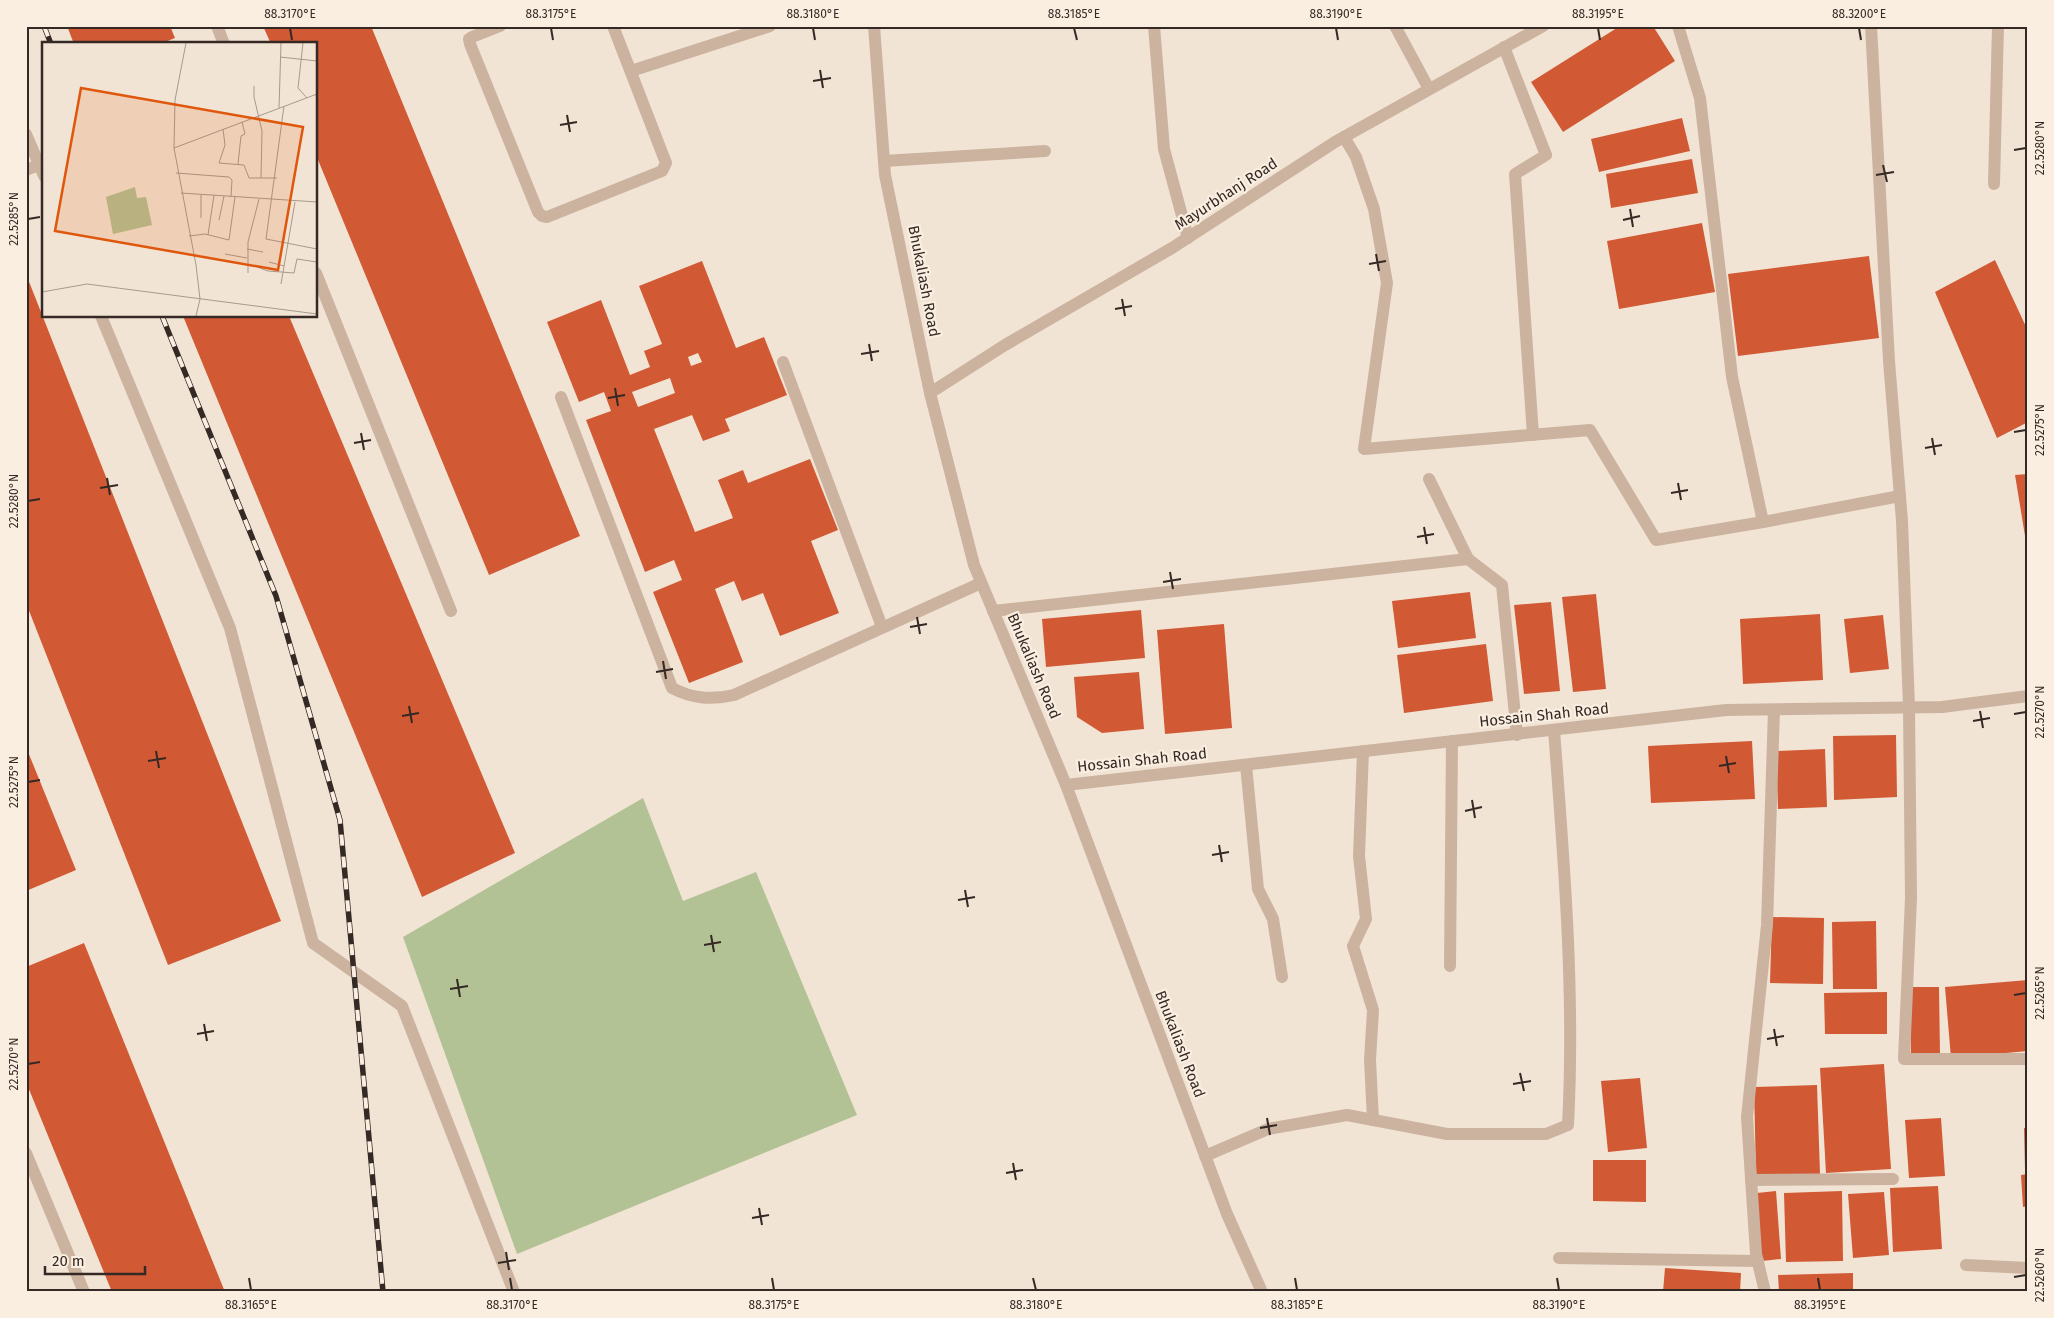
<svg xmlns="http://www.w3.org/2000/svg" width="2054" height="1318" viewBox="0 0 2054 1318" font-family="'Fira Sans',sans-serif">
  <rect width="100%" height="100%" fill="#f2e4d4"/>
  <polygon fill="#b3c294" points="643,798 683,901 756,872 857,1115 517,1254 403,937"/>
  <g fill="#d15934" fill-rule="evenodd">
    <polygon points="67,26 170,26 175,38 160,44 74,44"/>
    <polygon points="263,26 371,26 580,536 489,575 316,155 316,44 271,44"/>
    <polygon points="1620,26 1653,26 1675,61 1563,132 1531,82"/>
    <polygon points="1682,118 1690,151 1599,172 1591,139"/>
    <polygon points="1692,159 1698,193 1611,208 1606,174"/>
    <polygon points="1702,223 1715,292 1619,309 1607,241"/>
    <polygon points="1869,256 1879,338 1738,356 1728,274"/>
    <polygon points="1995,260 2028,331 2028,422 1997,438 1935,292"/>
    <path d="M702,261L736,348L764,337L787,395L725,419L730,431L703,441L692,415L654,429L695,532L733,518L718,480L743,470L748,483L810,459L838,530L811,541L839,613L780,636L763,593L742,601L734,581L715,589L743,662L689,683L653,592L682,580L674,560L645,572L586,420L611,411L604,392L579,402L547,322L601,300L630,375L650,367L644,351L662,344L639,286ZM698,353L702,362L691,366L688,357ZM670,378L675,393L638,407L632,392Z"/>
    <polygon points="26,274 281,921 168,965 26,603"/>
    <polygon points="183,316 289,316 515,853 422,897"/>
    <polygon points="2028,474 2028,548 2027,548 2015,475"/>
    <polygon points="1470,592 1476,638 1398,648 1392,601"/>
    <polygon points="1596,594 1606,689 1573,692 1562,597"/>
    <polygon points="1551,602 1560,691 1524,694 1514,605"/>
    <polygon points="1141,610 1145,658 1046,667 1042,619"/>
    <polygon points="1820,614 1823,680 1743,684 1740,619"/>
    <polygon points="1883,615 1889,669 1850,673 1844,619"/>
    <polygon points="1224,624 1232,728 1165,734 1157,630"/>
    <polygon points="1486,644 1493,701 1404,713 1397,655"/>
    <polygon points="1139,672 1144,729 1102,733 1077,717 1074,677"/>
    <polygon points="1896,735 1897,797 1834,800 1833,736"/>
    <polygon points="1752,741 1755,799 1651,803 1648,746"/>
    <polygon points="26,747 76,870 26,891"/>
    <polygon points="1825,749 1827,807 1778,809 1776,751"/>
    <polygon points="1772,917 1824,918 1823,984 1770,983"/>
    <polygon points="1876,921 1877,989 1833,989 1832,922"/>
    <polygon points="84,943 225,1292 112,1292 26,1082 26,967"/>
    <polygon points="2028,980 2028,1051 1951,1058 1945,987"/>
    <polygon points="1910,987 1939,987 1940,1054 1911,1055"/>
    <polygon points="1887,992 1887,1034 1825,1034 1824,993"/>
    <polygon points="1884,1064 1891,1169 1826,1173 1820,1068"/>
    <polygon points="1640,1078 1647,1148 1608,1152 1601,1081"/>
    <polygon points="1817,1085 1820,1174 1756,1175 1754,1087"/>
    <polygon points="1941,1118 1945,1176 1909,1178 1905,1120"/>
    <polygon points="2024,1128 2028,1128 2028,1169 2025,1169"/>
    <polygon points="1593,1160 1646,1160 1646,1202 1593,1201"/>
    <polygon points="2028,1174 2028,1206 2023,1207 2021,1175"/>
    <polygon points="1938,1186 1942,1249 1893,1252 1890,1188"/>
    <polygon points="1776,1191 1781,1259 1762,1261 1757,1193"/>
    <polygon points="1842,1191 1843,1261 1786,1262 1784,1193"/>
    <polygon points="1884,1192 1889,1255 1853,1258 1848,1194"/>
    <polygon points="1665,1268 1741,1273 1740,1292 1663,1292"/>
    <polygon points="1853,1273 1853,1292 1779,1292 1778,1275"/>
  </g>
  <g fill="none" stroke-linecap="round" stroke-linejoin="round">
    <g stroke="#cbb3a0" stroke-width="12">
      <polyline points="217,26 224,44"/>
      <polyline points="500,26 472,37 469,39 470,44 538,212 542,216 547,217 662,171 666,163 613,26"/>
      <polyline points="1154,26 1164,149 1188,238"/>
      <polyline points="1395,26 1429,89"/>
      <polyline points="631,71 770,26"/>
      <polyline points="26,134 44,176"/>
      <polyline points="884,161 1045,151"/>
      <polyline points="26,170 39,165"/>
      <polyline points="1994,184 1998,26"/>
      <polyline points="316,273 451,611"/>
      <polyline points="101,316 230,628 313,943 402,1006 514,1292"/>
      <polyline points="783,362 882,627"/>
      <path d="M561,397L672,688C693,699 712,700 734,695L981,583"/>
      <polyline points="26,1153 84,1292"/>
    </g>
    <g stroke="#cbb3a0" stroke-width="12">
      <polyline points="874,26 885,175 930,393 974,565 1066,785 1227,1214 1262,1292"/>
      <polyline points="1678,26 1700,98 1732,377 1763,522"/>
      <polyline points="1871,26 1889,361 1902,521 1909,707 1911,898 1904,1059 2028,1059"/>
      <polyline points="1504,47 1546,155 1515,174 1533,435"/>
      <polyline points="1344,137 1356,157 1374,209 1387,283 1364,449 1590,430 1656,540 1763,522 1900,496"/>
      <polyline points="930,393 1005,345 1172,248 1335,142 1543,26"/>
      <polyline points="1429,479 1468,559"/>
      <polyline points="993,611 1468,559 1502,585 1517,735"/>
      <polyline points="1363,751 1359,856 1366,919 1353,946 1373,1010 1370,1060 1373,1120"/>
      <polyline points="1246,765 1258,889 1273,919 1282,977"/>
      <polyline points="1066,785 1726,710 1942,707 2028,696"/>
      <polyline points="1450,966 1452,741"/>
      <path d="M1205,1156L1268,1129L1347,1115L1447,1134H1546L1568,1125C1575,993 1564,862 1554,730"/>
      <polyline points="1751,1180 1893,1179"/>
      <polyline points="1559,1258 1758,1261"/>
      <polyline points="1966,1265 2028,1268"/>
      <polyline points="1765,1292 1756,1254 1747,1117 1767,925 1774,710"/>
    </g>
    <g stroke="#342924" stroke-width="5.5">
      <g id="rail">
        <polyline points="44,26 51,44"/>
        <polyline points="162,316 276,596 340,820 383,1292"/>
      </g>
    </g>
    <use href="#rail" stroke="#faeee0" stroke-width="4" stroke-dasharray="11" stroke-linecap="butt"/>
  </g>
  <path fill="none" stroke="#342924" stroke-width="2" d="M290,28L292,40M551,28L553,40M813,28L815,40M1074,28L1077,40M1336,28L1338,40M1598,28L1600,40M1859,28L1861,40M820,70L823,88M813,81L831,78M567,115L570,132M560,125L577,122M2014,150L2026,148M1883,165L1887,182M1876,175L1894,172M1630,209L1633,227M28,219L40,217M1623,220L1640,216M1376,254L1379,271M1369,264L1386,261M1122,299L1125,316M1115,309L1132,306M869,344L872,361M861,354L879,351M615,388L618,406M608,398L625,395M2014,432L2026,430M361,433L364,450M1932,438L1935,455M354,443L371,440M1925,448L1942,445M107,478L110,495M1678,483L1681,500M100,488L118,485M1671,493L1688,490M28,501L40,499M1424,527L1427,544M1417,537L1434,534M1170,572L1173,589M1163,582L1181,579M917,617L920,634M910,627L927,624M663,661L666,679M656,672L673,669M409,706L412,723M1980,711L1983,728M2014,714L2026,712M402,716L419,713M1973,721L1990,718M156,751L159,768M1726,756L1729,773M148,761L166,758M1719,766L1736,763M28,782L40,780M1472,800L1475,818M1465,811L1482,807M1219,845L1222,862M1212,855L1229,852M965,890L968,907M958,900L975,897M711,935L714,952M704,945L721,942M457,979L460,997M450,989L468,986M2014,995L2026,993M204,1024L207,1041M1774,1029L1777,1046M197,1034L214,1031M1767,1039L1784,1036M28,1064L40,1062M1520,1073L1524,1091M1513,1084L1531,1081M1267,1118L1270,1135M1260,1128L1277,1125M1013,1163L1016,1180M1006,1173L1023,1170M759,1208L762,1225M752,1218L769,1215M506,1252L509,1270M498,1263L516,1260M2014,1277L2026,1275M249,1278L251,1290M510,1278L512,1290M772,1278L774,1290M1033,1278L1036,1290M1295,1278L1297,1290M1557,1278L1559,1290M1818,1278L1820,1290"/>
  <g text-anchor="middle" stroke-width="4.5" stroke-linejoin="round" paint-order="stroke">
    <g font-size="15" fill="#342924" stroke="#faeee0">
      <text transform="translate(1226 194) rotate(-33)" y="5">Mayurbhanj Road</text>
      <text transform="translate(924 281) rotate(79)" y="5">Bhukaliash Road</text>
      <text transform="translate(1034 666) rotate(67)" y="5">Bhukaliash Road</text>
      <text transform="translate(1544 715) rotate(-6)" y="5">Hossain Shah Road</text>
      <text transform="translate(1142 760) rotate(-6)" y="5">Hossain Shah Road</text>
      <text transform="translate(1180 1044) rotate(69)" y="5">Bhukaliash Road</text>
    </g>
  </g>
  <g transform="translate(42 42)">
    <rect width="275" height="275" fill="#f2e4d4"/>
    <path d="M93,145L95,156L104,155L110,183L71,192L64,155Z" fill="#b3c294"/>
    <path fill="none" stroke="#a6998e" stroke-width="1" d="M144,1L133,58L132,106L154,223L158,257L154,274M261,1L256,46L265,56M238,15L275,19M212,44V55L220,89L219,136M242,64L224,197L275,207M237,66L239,1M181,87L183,103L177,121L202,123L207,136H235M132,106L275,52M196,122L199,94L203,92L200,80M134,131L187,135L190,138L189,155M139,151L275,160M159,176V153M177,178L182,154M166,193L172,153M147,194L163,192L187,198L193,155M205,207L221,210M183,212L205,216M227,220L242,224M215,225L226,229L252,231L255,217L275,220M206,231V200L217,157M239,242L253,160M0,250L45,242L275,272"/>
    <path fill="#df570d" fill-opacity="0.15" stroke="#df570d" stroke-width="2.5" d="M39,46L261,85L236,228L13,189Z"/>
    <rect width="275" height="275" fill="none" stroke="#342924" stroke-width="2.5"/>
  </g>
  <rect width="2054" height="1318" fill="none" stroke="#faeee0" stroke-width="55"/>
  <path d="M45 1266v8h100v-8" fill="none" stroke="#342924" stroke-width="2.5"/>
  <text x="52" y="1266" font-size="15" fill="#342924" stroke="#faeee0" stroke-width="4" paint-order="stroke">20 m</text>
  <rect x="28" y="28" width="1998" height="1262" fill="none" stroke="#342924" stroke-width="2"/>
  <g font-size="12" text-anchor="middle" fill="#342924">
    <text x="290" y="18">88.3170°E</text>
    <text x="551" y="18">88.3175°E</text>
    <text x="813" y="18">88.3180°E</text>
    <text x="1074" y="18">88.3185°E</text>
    <text x="1336" y="18">88.3190°E</text>
    <text x="1598" y="18">88.3195°E</text>
    <text x="1859" y="18">88.3200°E</text>
    <text transform="translate(2040 148) rotate(-90)" y="4">22.5280°N</text>
    <text transform="translate(14 219) rotate(-90)" y="4">22.5285°N</text>
    <text transform="translate(2040 430) rotate(-90)" y="4">22.5275°N</text>
    <text transform="translate(14 501) rotate(-90)" y="4">22.5280°N</text>
    <text transform="translate(2040 712) rotate(-90)" y="4">22.5270°N</text>
    <text transform="translate(14 782) rotate(-90)" y="4">22.5275°N</text>
    <text transform="translate(2040 993) rotate(-90)" y="4">22.5265°N</text>
    <text transform="translate(14 1064) rotate(-90)" y="4">22.5270°N</text>
    <text transform="translate(2040 1275) rotate(-90)" y="4">22.5260°N</text>
    <text x="251" y="1309">88.3165°E</text>
    <text x="512" y="1309">88.3170°E</text>
    <text x="774" y="1309">88.3175°E</text>
    <text x="1036" y="1309">88.3180°E</text>
    <text x="1297" y="1309">88.3185°E</text>
    <text x="1559" y="1309">88.3190°E</text>
    <text x="1820" y="1309">88.3195°E</text>
  </g>
</svg>
